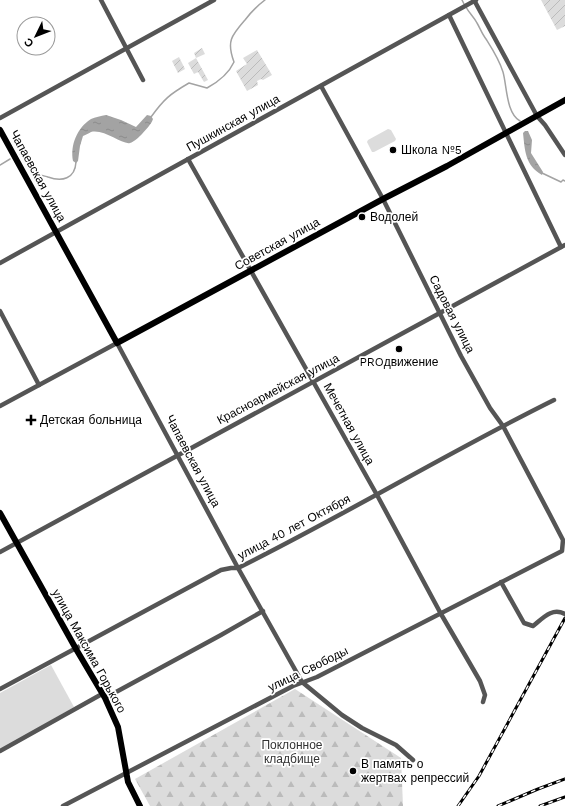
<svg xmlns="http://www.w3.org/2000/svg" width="565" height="806" viewBox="0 0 565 806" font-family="'Work Sans',sans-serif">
  <defs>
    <pattern id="forest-firs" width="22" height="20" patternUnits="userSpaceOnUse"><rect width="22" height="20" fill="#dcdcdc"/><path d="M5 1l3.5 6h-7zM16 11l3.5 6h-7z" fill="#bbb"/></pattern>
    <pattern id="garden-furrows" width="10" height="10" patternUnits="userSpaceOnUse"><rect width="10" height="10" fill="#dcdcdc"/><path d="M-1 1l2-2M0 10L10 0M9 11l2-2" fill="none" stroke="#bbb"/></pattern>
    <pattern id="water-ripples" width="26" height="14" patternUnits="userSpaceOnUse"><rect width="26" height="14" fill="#a3a3a3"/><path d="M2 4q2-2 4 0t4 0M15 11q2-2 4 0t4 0" fill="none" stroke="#8b8b8b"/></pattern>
  </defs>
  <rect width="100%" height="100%" fill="#fff"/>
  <polygon fill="url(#forest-firs)" points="295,689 401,758 403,806 150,806 135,779"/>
  <g fill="#dcdcdc">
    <polygon points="388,129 391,130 396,139 395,141 374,152 372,152 367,142 368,140"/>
    <polygon points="51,665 74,707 0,750 0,693"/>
  </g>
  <g fill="url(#garden-furrows)">
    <polygon points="541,0 565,0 565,26 557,30"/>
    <polygon points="202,48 205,54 196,58 208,80 204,82 198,72 194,74 188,63 196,58 194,53"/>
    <polygon points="257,50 272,75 263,80 261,79 257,81 258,85 247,91 236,71 247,64 243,58"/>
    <polygon points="179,57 185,69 178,73 172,61"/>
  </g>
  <g fill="url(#water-ripples)">
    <path d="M106,115L121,120L136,127L147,115L151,116L153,119C151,125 146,129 142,134C139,137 134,142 130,143C122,145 105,129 91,132C89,133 86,135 83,136L80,146L78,161L76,163L73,161C70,145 77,128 91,119C95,117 101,116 106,115Z"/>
    <path d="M525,131H528L532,140L531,153L543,172L542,175C525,165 525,151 523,133Z"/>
  </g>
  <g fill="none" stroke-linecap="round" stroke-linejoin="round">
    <g stroke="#a3a3a3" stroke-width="1.5">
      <polyline points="462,0 464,4"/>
      <path d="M466,7C469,13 474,17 477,23C480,28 482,34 486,39C493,50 499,59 503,72C507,86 506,113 520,121"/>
      <path d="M151,117C164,99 170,94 189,83L207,88C218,82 229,73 234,62C226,41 232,35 245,20C251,12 257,6 265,0"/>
      <path d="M20,154H24C28,160 33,170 39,174C41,176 46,176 48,177C62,182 75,179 76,162"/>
      <polyline points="0,165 10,159"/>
      <polyline points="542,173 561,182 563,180 565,181"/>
    </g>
    <g stroke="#555" stroke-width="4.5">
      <polyline points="101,0 143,80"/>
      <polyline points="474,0 537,116 545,125 565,155"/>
      <polyline points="449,15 561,247"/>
      <polyline points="0,118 214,0"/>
      <polyline points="188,159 377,495 441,614 469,662 480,681 485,695 483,702"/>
      <polyline points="0,263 476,0"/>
      <polyline points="0,311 39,385"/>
      <polyline points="0,406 117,343 238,568 302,682 342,715 362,728 396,745 413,760"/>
      <polyline points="0,552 565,245"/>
      <path d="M501,582L524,623L533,626C543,618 552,607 565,614"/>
      <path d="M0,689L221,570L231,568H238C345,515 447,453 554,400"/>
      <polyline points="105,698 221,635 263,611"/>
      <polyline points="0,751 102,694"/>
      <polyline points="63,806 293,686 317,677 562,551 563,540 549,513 503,426 490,408 461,356 383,199 321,86"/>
    </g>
    <g stroke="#000" stroke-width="6">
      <polyline points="0,130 117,343 383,199 447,166 565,100"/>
      <polyline points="0,513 76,649 105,698 118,727 128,782 140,806"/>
    </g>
    <g stroke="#000" stroke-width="3">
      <g id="rail">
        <polyline points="458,806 479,776 565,618"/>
        <polyline points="498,806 538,789 565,779"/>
        <polyline points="540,806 565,797"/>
      </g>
    </g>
    <use href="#rail" stroke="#fff" stroke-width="1.5" stroke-dasharray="4.5" stroke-linecap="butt"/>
  </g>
  <g fill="#000" stroke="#fff" stroke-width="1.5">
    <circle cx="393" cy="150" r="4"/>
    <circle cx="362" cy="217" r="4"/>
    <circle cx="399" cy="349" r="4"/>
    <path d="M29 414h4v4h4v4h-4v4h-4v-4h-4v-4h4z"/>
    <circle cx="353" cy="771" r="4"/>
  </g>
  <g text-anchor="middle" stroke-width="3.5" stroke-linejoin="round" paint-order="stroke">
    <g font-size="12" fill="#000" stroke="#fff">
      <text transform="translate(233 123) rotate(-29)" y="4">Пушкинская улица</text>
      <text transform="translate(38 176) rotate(61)" y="4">Чапаевская улица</text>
      <text transform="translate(277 244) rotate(-29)" y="4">Советская улица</text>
      <text transform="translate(452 314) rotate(63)" y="4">Садовая улица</text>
      <text transform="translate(278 389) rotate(-28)" y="4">Красноармейская улица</text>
      <text transform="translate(349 424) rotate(61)" y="4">Мечетная улица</text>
      <text transform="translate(193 461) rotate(62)" y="4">Чапаевская улица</text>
      <text transform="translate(294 527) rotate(-28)" y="4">улица 40 лет Октября</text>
      <text transform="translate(89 651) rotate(61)" y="4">улица Максима Горького</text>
      <text transform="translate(308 669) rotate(-26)" y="4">улица Свободы</text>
    </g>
    <g font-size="12" fill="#000" stroke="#fff" text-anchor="start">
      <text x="401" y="154">Школа №5</text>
      <text x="370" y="221">Водолей</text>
      <text x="399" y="366" text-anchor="middle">PROдвижение</text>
      <text x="40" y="424">Детская больница</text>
      <text x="361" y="768">В память о<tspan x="361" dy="14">жертвах репрессий</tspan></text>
    </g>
    <g font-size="12" fill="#333" stroke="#fff">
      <text x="292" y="749">Поклонное<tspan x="292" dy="14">кладбище</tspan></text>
    </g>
  </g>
  <g transform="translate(36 36) rotate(227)"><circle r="19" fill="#ffffff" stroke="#999999"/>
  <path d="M0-3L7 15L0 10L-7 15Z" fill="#000000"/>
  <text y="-6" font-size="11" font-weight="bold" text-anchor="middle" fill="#000000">С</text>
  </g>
</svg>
